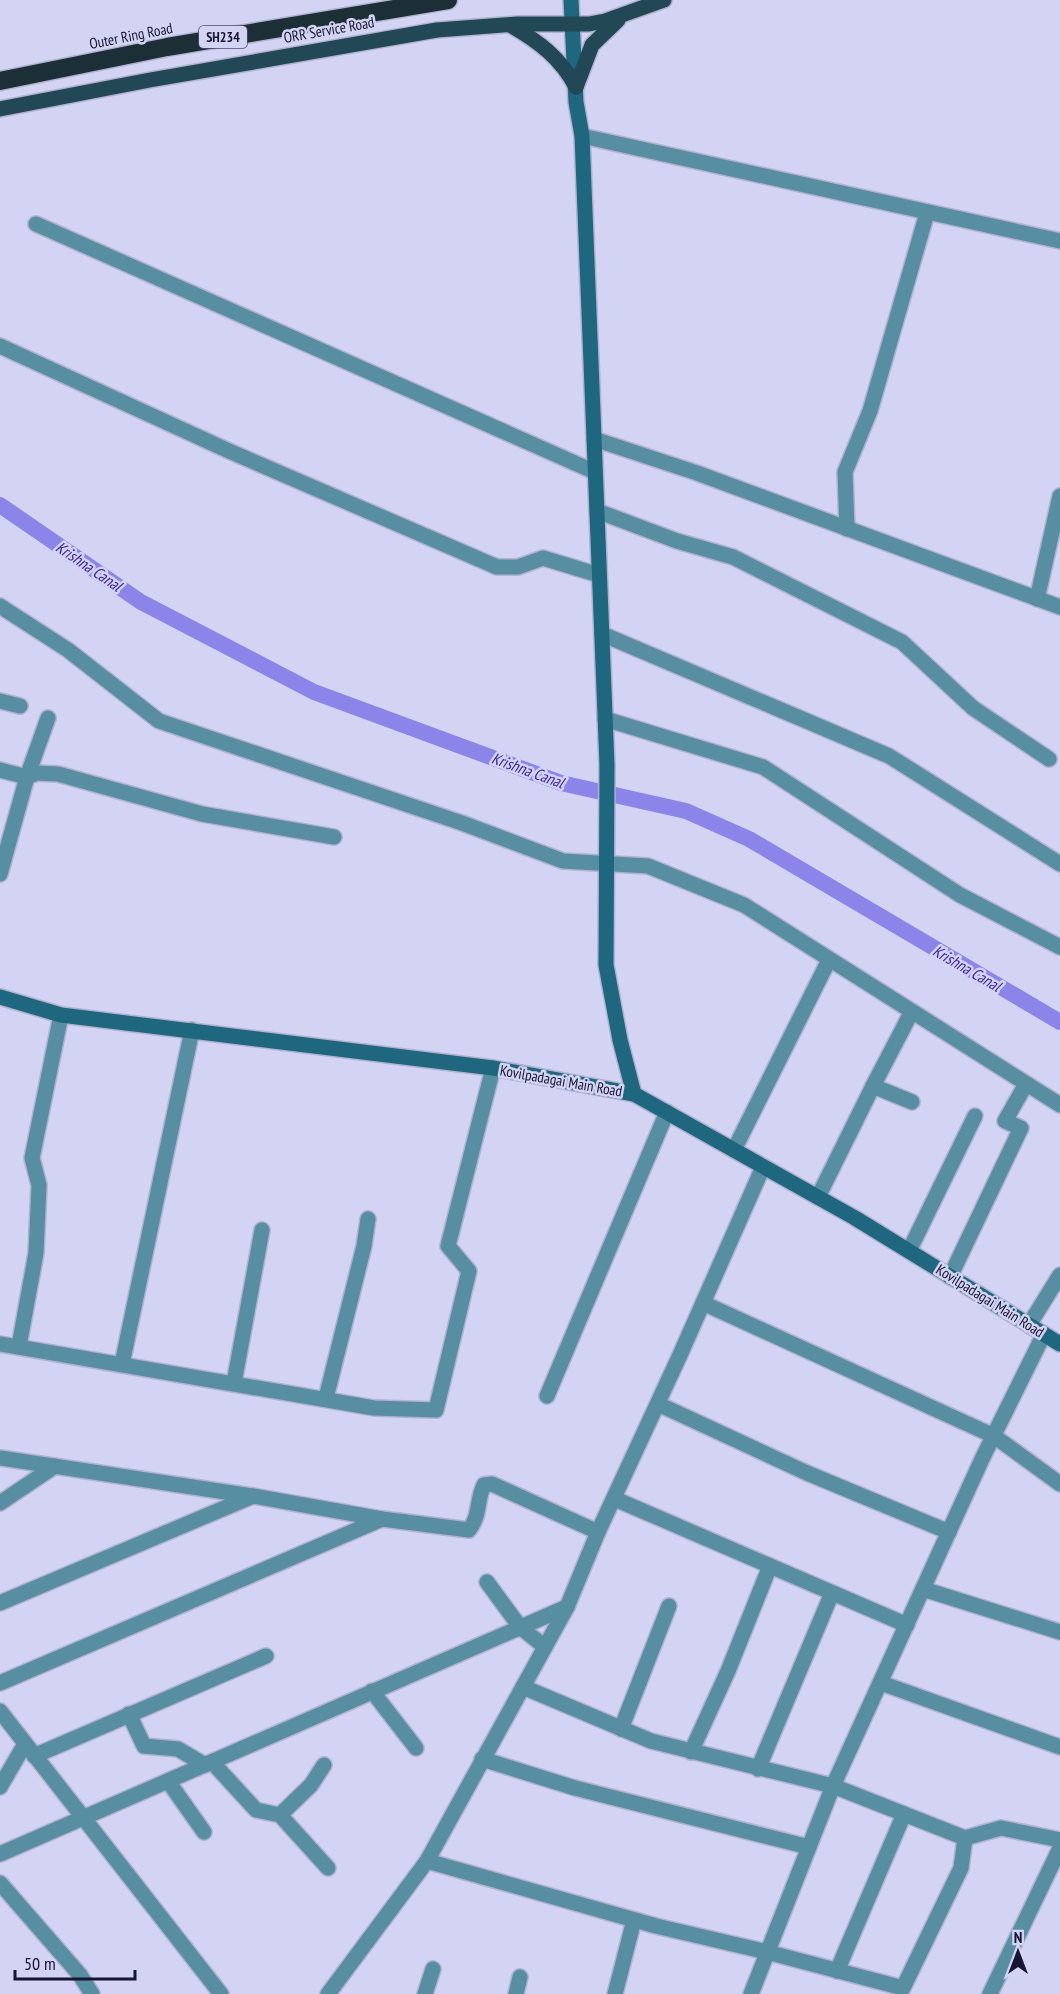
<svg xmlns="http://www.w3.org/2000/svg" width="1060" height="1994" viewBox="0 0 1060 1994" font-family="'PT Sans Narrow',sans-serif">
  <rect width="100%" height="100%" fill="#d3d4f3"/>
  <g fill="none" stroke-linecap="round" stroke-linejoin="round">
    <polyline stroke="#8b85e9" stroke-width="16" points="0,505 141,602 314,692 561,783 686,811 749,839 1060,1022"/>
    <g stroke="#b1b2d0" stroke-width="18">
      <g id="street">
        <polyline points="582,136 1060,241"/>
        <polyline points="36,224 595,472"/>
        <polyline points="0,346 229,451 497,567 518,567 543,558 599,575"/>
        <polyline points="594,439 697,473 1060,607"/>
        <polyline points="597,511 677,541 733,557 902,642 973,708 1049,759"/>
        <polyline points="847,529 845,472 870,411 927,213"/>
        <polyline points="1037,599 1060,496"/>
        <polyline points="0,606 68,650 159,721 462,823 563,861 648,866 744,905 1060,1105"/>
        <polyline points="602,634 889,756 1060,864"/>
        <polyline points="0,701 20,706"/>
        <polyline points="605,719 763,767 960,895 1060,947"/>
        <polyline points="0,770 27,777 37,773 58,774 202,814 334,837"/>
        <polyline points="0,874 27,777 48,718"/>
        <polyline points="873,1086 911,1013"/>
        <polyline points="734,1150 829,960"/>
        <polyline points="818,1197 873,1086 912,1102"/>
        <polyline points="909,1251 975,1116"/>
        <polyline points="950,1277 1021,1128 1005,1121 1026,1084"/>
        <polyline points="703,1303 994,1436 1060,1484"/>
        <polyline points="1029,1325 1060,1275"/>
        <polyline points="0,1344 374,1408 436,1410 469,1271 448,1246 493,1068"/>
        <polyline points="19,1346 36,1253 39,1185 32,1158 61,1015"/>
        <polyline points="122,1364 192,1030"/>
        <polyline points="234,1383 262,1230"/>
        <polyline points="547,1396 667,1112"/>
        <polyline points="326,1398 364,1246 368,1219"/>
        <polyline points="658,1404 807,1473 949,1532"/>
        <polyline points="0,1458 252,1496"/>
        <polyline points="615,1499 907,1625"/>
        <polyline points="0,1503 55,1466"/>
        <polyline points="487,1582 520,1627 545,1647"/>
        <polyline points="923,1589 1060,1632"/>
        <path d="M0,1603L253,1496L382,1519L469,1530C481,1514 476,1501 484,1485L492,1484L598,1532"/>
        <polyline points="0,1683 382,1519"/>
        <polyline points="881,1683 1060,1747"/>
        <polyline points="372,1691 416,1748"/>
        <polyline points="0,1711 221,1994"/>
        <polyline points="129,1714 144,1746 178,1749 205,1765"/>
        <polyline points="621,1729 669,1606"/>
        <polyline points="691,1752 728,1671 770,1566"/>
        <polyline points="34,1756 266,1656"/>
        <polyline points="482,1759 575,1788 809,1847"/>
        <polyline points="212,1762 256,1810 280,1815 328,1868"/>
        <polyline points="758,1769 832,1593"/>
        <polyline points="168,1781 204,1832"/>
        <polyline points="0,1787 25,1744"/>
        <polyline points="280,1815 311,1785 324,1765"/>
        <polyline points="965,1838 1001,1828 1060,1840"/>
        <polyline points="0,1854 567,1607"/>
        <polyline points="427,1861 656,1926 767,1952 903,1988 961,1868 965,1838 833,1786 651,1741 523,1687"/>
        <polyline points="0,1883 80,1975 92,1994"/>
        <polyline points="837,1971 904,1814"/>
        <polyline points="328,1994 427,1861 567,1607 598,1532 680,1355 763,1167"/>
        <polyline points="425,1994 433,1969"/>
        <polyline points="516,1994 520,1977"/>
        <polyline points="615,1994 634,1920"/>
        <polyline points="751,1994 833,1786 982,1459 1044,1334"/>
        <polyline points="990,1994 1060,1848"/>
      </g>
    </g>
    <g stroke="#b1b2d0" stroke-width="18">
      <g id="secondary">
        <polyline points="571,0 576,102 582,136 607,765 606,965 620,1040 634,1094"/>
        <polyline points="0,997 61,1015 493,1068 634,1094 855,1218 1060,1344"/>
      </g>
    </g>
    <g stroke="#b1b2d0" stroke-width="18">
      <g id="primary">
        <path d="M510,25C538,41 561,58 576,87"/>
        <polyline points="576,87 592,45 618,20"/>
        <polyline points="0,109 150,80 437,30 517,24 589,24 605,21 664,0"/>
      </g>
    </g>
    <g stroke="#b1b2d0" stroke-width="21">
      <polyline id="highway" points="0,81 167,47 448,0"/>
    </g>
    <use href="#street" stroke="#578ea2" stroke-width="15"/>
    <use href="#secondary" stroke="#1e677f" stroke-width="15"/>
    <use href="#primary" stroke="#224856" stroke-width="15"/>
    <use href="#highway" stroke="#1c2f37" stroke-width="18"/>
  </g>
  <g text-anchor="middle" stroke-width="5" stroke-linejoin="round" paint-order="stroke">
    <rect fill="#d3d4f3" stroke="#4f4e6b" stroke-width="1.5" x="199" y="26" width="48" height="22" rx="4.5"/>
    <g font-size="14" font-weight="bold" fill="#171531">
      <text x="223" y="42">SH234</text>
    </g>
    <g font-size="15" fill="#171531" stroke="#d3d4f3">
      <text transform="translate(329 30) rotate(-10)" y="5">ORR Service Road</text>
      <text transform="translate(131 36) rotate(-11)" y="5">Outer Ring Road</text>
      <text transform="translate(561 1081) rotate(10)" y="5">Kovilpadagai Main Road</text>
      <text transform="translate(990 1301) rotate(32)" y="5">Kovilpadagai Main Road</text>
    </g>
    <g font-size="16" font-style="italic" fill="#3f2599" stroke="#d3d4f3">
      <text transform="translate(89 566) rotate(34)" y="6">Krishna Canal</text>
      <text transform="translate(528 770) rotate(20)" y="6">Krishna Canal</text>
      <text transform="translate(967 968) rotate(30)" y="6">Krishna Canal</text>
    </g>
  </g>
  <g transform="translate(1018 1952)" stroke="#d3d4f3" stroke-width="4.5" paint-order="stroke">
  <path d="M0-4.5L10 22L0 15L-10 22Z" fill="#171531"/>
  <text y="-9" font-size="16" font-weight="bold" text-anchor="middle" fill="#171531">N</text>
  </g>
  <path d="M15 1970v9h120v-9" fill="none" stroke="#171531" stroke-width="3"/>
  <text x="24" y="1970" font-size="18" fill="#171531" stroke="#d3d4f3" stroke-width="4.5" paint-order="stroke">50 m</text>
</svg>
